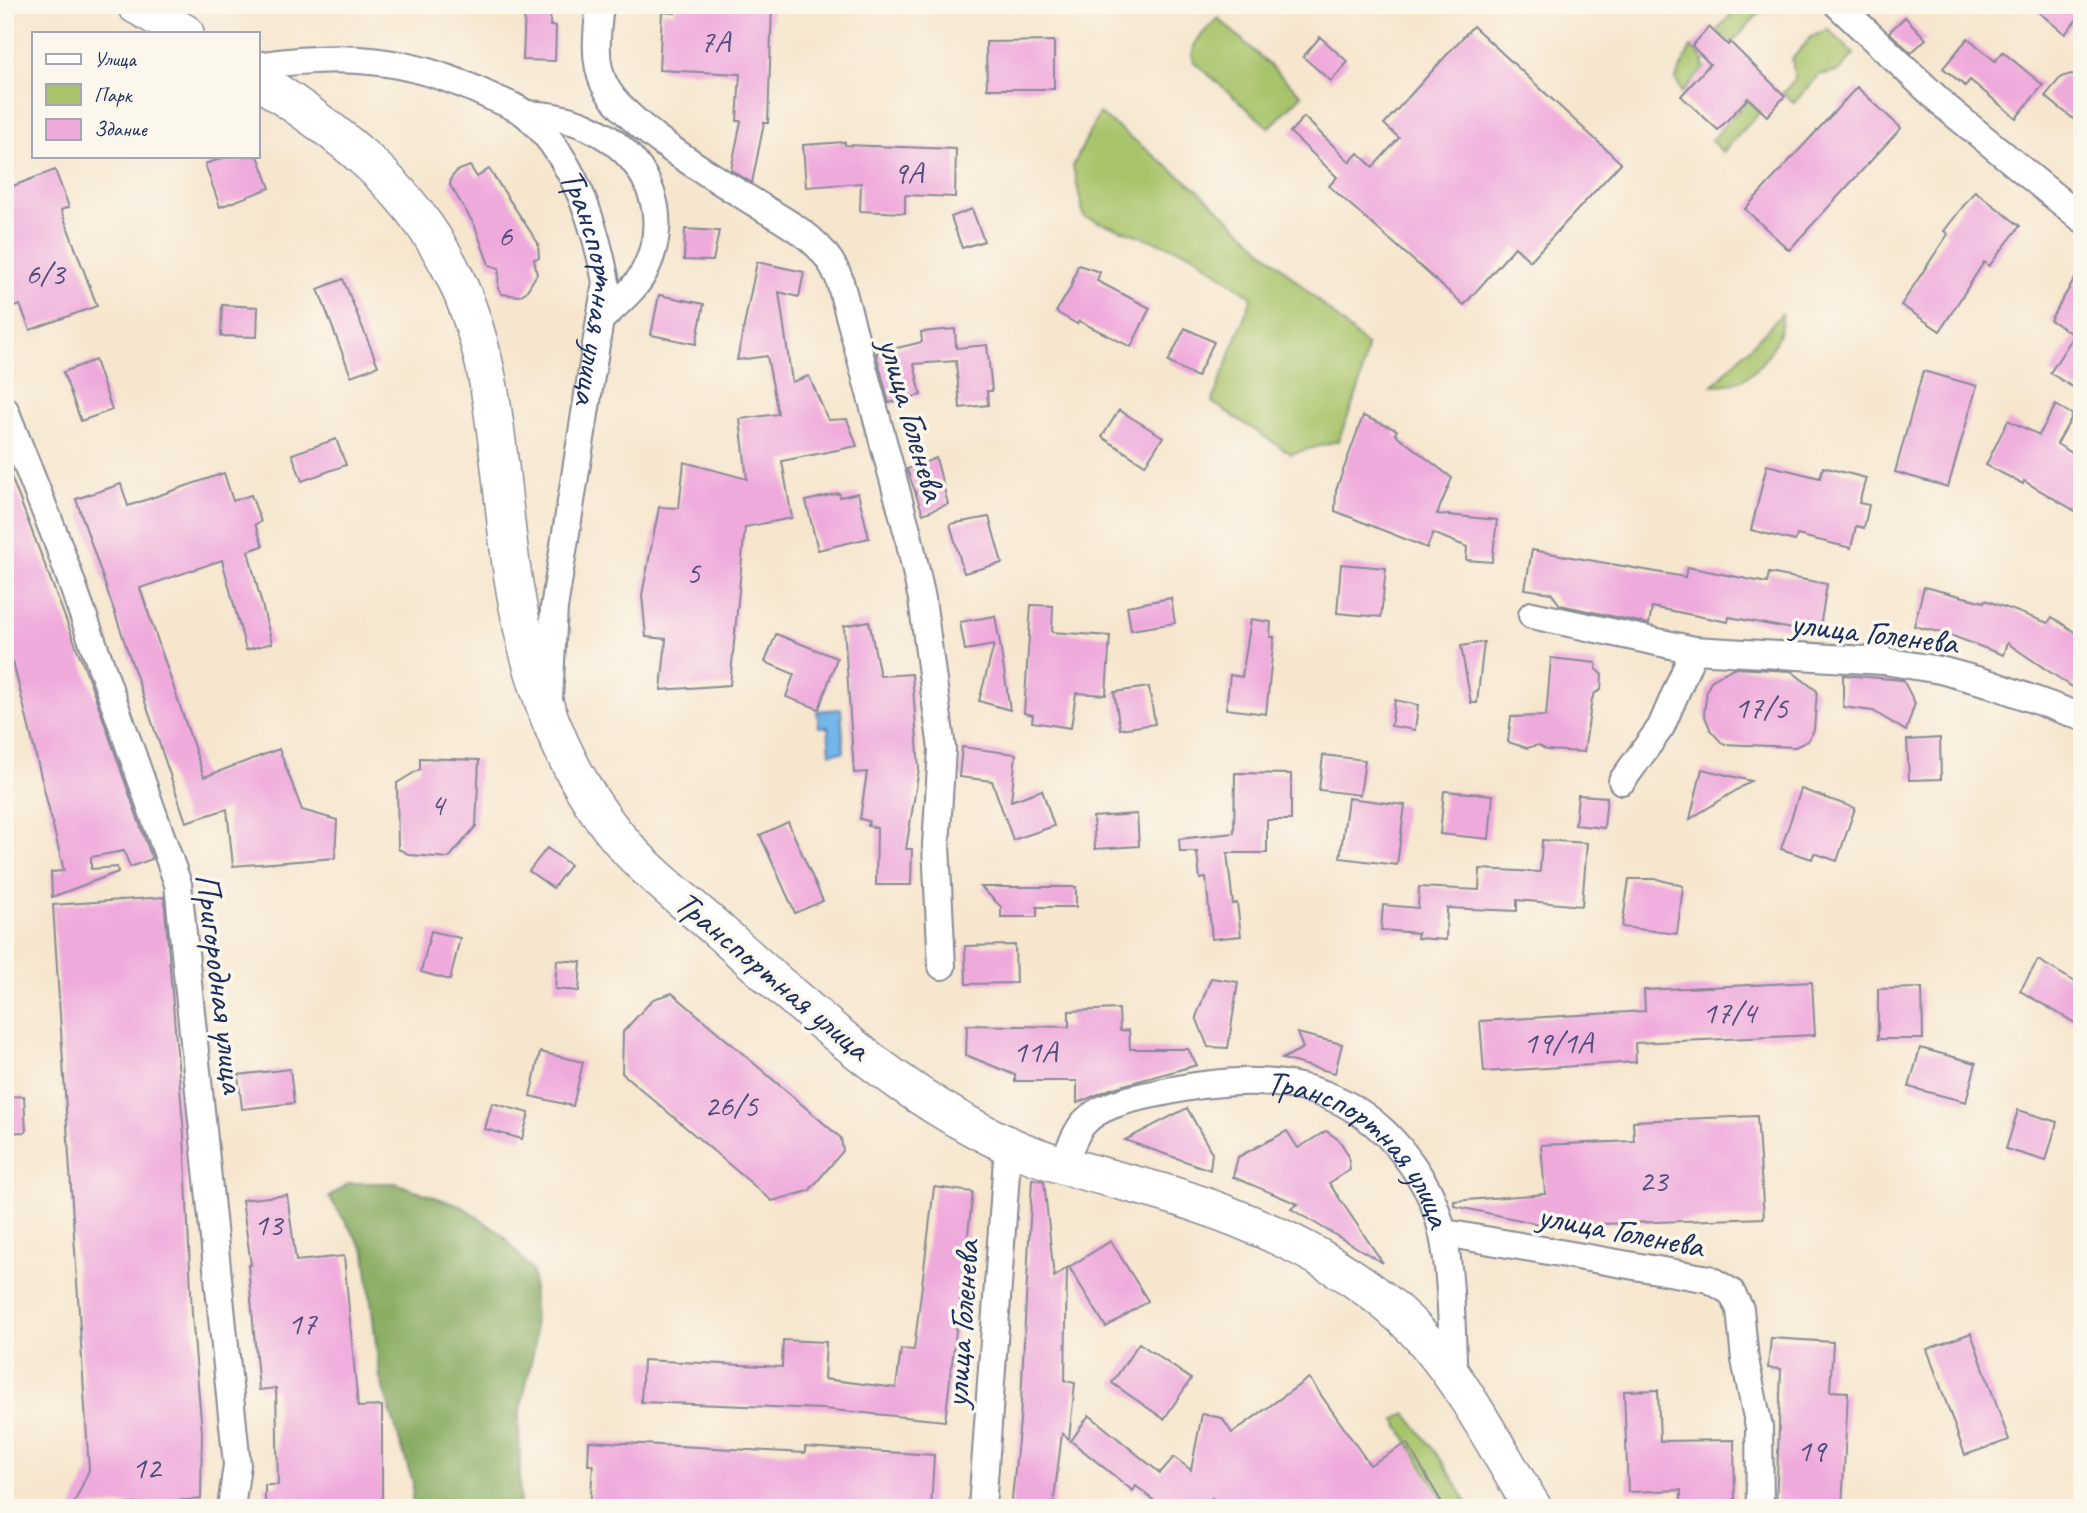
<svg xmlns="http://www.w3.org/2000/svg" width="2087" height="1513" viewBox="0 0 2087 1513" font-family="Caveat,sans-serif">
  <rect width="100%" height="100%" fill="#fbf7ec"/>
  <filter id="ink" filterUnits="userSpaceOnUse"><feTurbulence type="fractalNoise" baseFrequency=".0143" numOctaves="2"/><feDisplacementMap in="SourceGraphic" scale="14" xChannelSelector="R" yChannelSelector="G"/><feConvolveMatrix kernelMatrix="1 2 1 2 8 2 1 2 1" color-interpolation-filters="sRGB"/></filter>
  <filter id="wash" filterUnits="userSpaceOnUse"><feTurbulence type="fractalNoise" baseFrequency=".00686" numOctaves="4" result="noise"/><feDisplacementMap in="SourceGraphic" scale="28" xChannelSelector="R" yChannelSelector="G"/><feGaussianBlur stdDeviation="1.57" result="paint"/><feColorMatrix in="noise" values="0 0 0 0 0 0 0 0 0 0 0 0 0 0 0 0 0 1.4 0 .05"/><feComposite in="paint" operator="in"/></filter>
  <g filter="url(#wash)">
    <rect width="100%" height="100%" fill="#f6e6ce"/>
    <g fill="#a8c46a" stroke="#627a64" stroke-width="2">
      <polygon points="1740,5 1766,5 1731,44 1717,30"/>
      <path d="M1218,18L1302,95L1269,128L1194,62C1187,44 1207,30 1218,18Z"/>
      <polygon points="1828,29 1854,54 1840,71 1819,75 1794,103 1783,93 1795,79 1792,59 1811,37"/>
      <polygon points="1691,47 1705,61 1702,64 1705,67 1681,93 1676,78"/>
      <polygon points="1748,100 1760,112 1723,152 1711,141"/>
      <polygon points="1099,113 1198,190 1367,346 1359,388 1338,441 1291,454 1212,402 1252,297 1192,254 1084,217 1073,166"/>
      <path d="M1782,314C1784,337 1762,368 1742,380C1734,385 1722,385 1713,385Z"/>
      <polygon points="1406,1413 1445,1465 1470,1508 1448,1508 1395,1420"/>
    </g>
    <polygon fill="#86aa5e" stroke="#506c5e" stroke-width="2" points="349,1183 395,1183 463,1207 502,1234 533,1272 535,1345 519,1416 520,1508 412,1508 413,1483 380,1378 365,1251 329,1197"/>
    <polygon fill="#74b6e9" stroke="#4872a4" stroke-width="2" points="841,709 844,752 830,753 828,727 819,727 817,711"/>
    <g id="blocks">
      <g fill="#efaadc">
        <polygon points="525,5 551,5 550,26 556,26 555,61 523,60"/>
        <polygon points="675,5 772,5 768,123 764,123 752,183 731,170 741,121 737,121 740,74 659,70 662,12 675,13"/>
        <polygon points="2030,5 2070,5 2081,14 2065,34"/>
        <polygon points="1905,17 1926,39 1911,53 1889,32"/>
        <polygon points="1473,26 1621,163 1530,261 1515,247 1464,305 1329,186 1337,177 1290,132 1304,117 1350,162 1358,153 1373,167 1399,138 1384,124"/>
        <polygon points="1709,27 1728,45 1730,42 1785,96 1767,116 1748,98 1718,130 1681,96 1710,64 1692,46"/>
        <polygon points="1320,37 1348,62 1331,81 1303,57"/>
        <polygon points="1968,38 1995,61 2003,52 2043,85 2016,118 1970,80 1965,86 1943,68"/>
        <polygon points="1054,41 1054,89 987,89 986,42"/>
        <polygon points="2071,74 2082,76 2082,126 2045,96 2061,77"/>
        <polygon points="1857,87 1901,128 1789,250 1745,209"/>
        <polygon points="845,142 845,145 956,149 955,197 905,195 905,213 860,211 861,183 806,187 803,145"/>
        <polygon points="229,156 258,156 270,188 220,207 205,164"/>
        <polygon points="470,166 477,177 489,169 538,243 539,258 534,259 537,274 526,292 519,296 502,294 498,288 499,268 489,265 475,226 450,185 451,178 457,171"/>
        <polygon points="55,170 69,207 61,210 97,306 30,330 20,305 5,310 5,189"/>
        <polygon points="1975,191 2020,226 1989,266 1984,262 1940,331 1901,305 1948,234 1944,231"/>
        <polygon points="972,209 984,241 962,248 951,217"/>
        <polygon points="685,229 719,231 713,261 684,260"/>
        <polygon points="757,262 804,272 799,297 779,292 792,382 809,376 828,420 847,419 857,446 782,461 792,518 745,527 730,685 661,690 666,639 646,637 642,595 659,507 679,508 684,462 747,479 740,419 778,414 767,356 737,360"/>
        <polygon points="1078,265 1100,272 1097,281 1150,308 1131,347 1079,321 1077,324 1056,312 1070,289"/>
        <polygon points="2082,267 2082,393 2050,373 2074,335 2050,320"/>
        <polygon points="343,279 378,366 351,376 318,289"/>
        <polygon points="659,295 704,304 696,344 651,335"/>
        <polygon points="222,305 258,307 257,337 221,336"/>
        <polygon points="1185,328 1214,342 1197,377 1168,362"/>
        <polygon points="955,329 956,348 987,345 992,391 987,391 988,405 960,408 956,361 914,364 921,395 889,403 876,353 922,342 921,332"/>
        <polygon points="95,360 112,410 81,421 63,372"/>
        <polygon points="1923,371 1977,386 1948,487 1895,472"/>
        <polygon points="2056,405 2073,415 2057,444 2082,459 2082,515 2024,481 2023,484 1986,465 2008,420 2039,435"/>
        <polygon points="1119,410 1163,437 1145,465 1102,437"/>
        <polygon points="1363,416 1397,430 1395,434 1452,478 1437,514 1497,520 1492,562 1466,560 1467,547 1433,533 1427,548 1335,511 1336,490"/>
        <polygon points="336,439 346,465 302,481 292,454"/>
        <polygon points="936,458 948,504 923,514 907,469"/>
        <polygon points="1767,465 1820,478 1823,467 1866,478 1859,503 1869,505 1864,528 1856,526 1851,548 1797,535 1795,541 1751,530"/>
        <polygon points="7,466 94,693 152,859 130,867 124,851 91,857 91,869 117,867 118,872 52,897 51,872 64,871 13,662 5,664"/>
        <polygon points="224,473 233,501 251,495 261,522 255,524 263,546 248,551 272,643 246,650 222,560 140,588 204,777 279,749 302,810 337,820 335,858 233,866 227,809 186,822 76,499 121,484 128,506"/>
        <polygon points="839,493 840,497 858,493 869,538 818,550 806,501"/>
        <polygon points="989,517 1002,563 964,573 950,524"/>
        <polygon points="1532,550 1685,577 1687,567 1767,583 1769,573 1827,584 1819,634 1729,617 1728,622 1652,607 1649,624 1560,605 1551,593 1525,589"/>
        <polygon points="1341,564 1386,568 1381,617 1337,613"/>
        <polygon points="1924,587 1984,602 1985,600 2048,623 2052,617 2082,637 2082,673 2072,687 2007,643 2003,655 1950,635 1914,626"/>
        <polygon points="1171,598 1175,623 1131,630 1127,606"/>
        <polygon points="1031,605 1053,606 1052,632 1110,636 1106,695 1076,693 1071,728 1032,722 1033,715 1024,713"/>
        <polygon points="995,616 1000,644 1010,710 979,701 994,645 965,650 960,622"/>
        <polygon points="1251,619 1271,622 1270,637 1274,637 1266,714 1226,709 1230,675 1242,677"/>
        <polygon points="869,621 880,676 912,674 919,769 906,849 912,849 911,885 876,885 877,828 868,826 869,821 860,819 867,772 854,773 844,626"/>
        <polygon points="776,634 837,658 819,709 786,697 794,674 765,662"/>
        <polygon points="1484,642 1477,703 1471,703 1461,646"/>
        <polygon points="1551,658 1596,663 1596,669 1602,675 1601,690 1595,693 1592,699 1584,752 1547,750 1538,745 1527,748 1508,742 1511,717 1546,716"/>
        <polygon points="1733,668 1791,671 1817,691 1814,730 1808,741 1795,747 1723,744 1711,731 1704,714 1707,690 1711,681"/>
        <polygon points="1843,675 1903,680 1915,703 1906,731 1873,711 1843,707"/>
        <polygon points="1149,687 1155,724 1120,729 1114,692"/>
        <polygon points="1395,700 1418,705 1415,730 1391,726"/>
        <polygon points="1940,738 1941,779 1909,780 1907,740"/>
        <polygon points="962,747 1016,754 1011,801 1042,790 1054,826 1013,840 992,781 959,777"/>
        <polygon points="1323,755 1365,760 1360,795 1319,790"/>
        <polygon points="420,758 479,760 476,826 449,858 410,855 398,849 397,783 420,769"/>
        <polygon points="1702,769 1751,781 1690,819"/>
        <polygon points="1235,773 1291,774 1291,820 1267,820 1267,853 1227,853 1233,904 1237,903 1241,936 1212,939 1206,878 1200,879 1197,852 1180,852 1179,839 1234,833"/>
        <polygon points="1801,789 1855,808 1837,861 1814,853 1812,859 1781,849"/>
        <polygon points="1444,791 1493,795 1489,839 1440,834"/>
        <polygon points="1578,795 1607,797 1604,828 1575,825"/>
        <polygon points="1348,798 1405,805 1397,865 1340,858"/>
        <polygon points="1137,814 1139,846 1095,849 1093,817"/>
        <polygon points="788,822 823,901 795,913 760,835"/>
        <polygon points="1542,840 1587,843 1582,906 1517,900 1517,911 1447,908 1446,940 1417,938 1418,933 1381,930 1383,905 1418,908 1419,887 1479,890 1480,869 1540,872"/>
        <polygon points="547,848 570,865 553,888 529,871"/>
        <polygon points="1629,879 1657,879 1683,886 1677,934 1622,927"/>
        <polygon points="981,887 1076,887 1076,907 1037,907 1037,917 1001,917 1001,907"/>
        <polygon points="164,897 184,1135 192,1314 202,1432 201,1499 72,1508 89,1470 53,905"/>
        <polygon points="431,931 460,938 450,980 421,972"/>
        <polygon points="1015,945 1016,983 966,984 965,946"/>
        <polygon points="557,960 581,962 579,991 555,989"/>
        <polygon points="2038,960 2082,986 2082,1027 2020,991"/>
        <polygon points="1211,978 1238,982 1228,1048 1208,1047 1196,1017"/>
        <polygon points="1812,982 1815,1035 1635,1043 1636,1062 1484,1072 1480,1021 1645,1011 1644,990"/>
        <polygon points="1922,988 1923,1039 1878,1039 1878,989"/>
        <polygon points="672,993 841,1138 843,1151 809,1191 772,1201 622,1073 623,1032 653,999"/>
        <polygon points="1119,1009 1120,1031 1129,1030 1130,1049 1188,1049 1197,1065 1113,1088 1077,1103 1077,1081 1015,1081 1015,1075 966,1055 967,1025 1069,1027 1069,1011"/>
        <polygon points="1297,1033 1342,1044 1335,1073 1282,1059 1303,1048"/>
        <polygon points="1920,1048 1976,1063 1966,1102 1909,1087"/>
        <polygon points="540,1052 583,1062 573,1106 530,1096"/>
        <polygon points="290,1069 294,1103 242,1109 238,1075"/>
        <polygon points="24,1096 26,1132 5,1133 5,1097"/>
        <polygon points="492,1103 529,1113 522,1139 485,1129"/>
        <polygon points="1187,1108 1212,1153 1210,1170 1125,1140"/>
        <polygon points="2018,1110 2057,1122 2046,1161 2006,1149"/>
        <polygon points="1757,1116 1764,1218 1548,1226 1454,1206 1454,1201 1545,1194 1541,1145 1634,1141 1633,1121"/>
        <polygon points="1287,1131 1298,1148 1326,1131 1339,1140 1348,1154 1350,1170 1329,1183 1383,1263 1291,1209 1298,1204 1233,1177 1238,1157"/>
        <polygon points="1032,1179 1044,1181 1054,1277 1067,1268 1065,1381 1075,1383 1069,1439 1062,1433 1053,1508 1011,1508 1020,1421"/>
        <polygon points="934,1187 973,1192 945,1421 823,1409 641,1402 643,1360 782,1367 783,1340 826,1342 824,1379 896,1388 901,1349 914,1350"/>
        <polygon points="287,1195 296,1261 344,1256 358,1407 382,1406 382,1508 265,1508 265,1485 278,1485 276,1388 259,1390 248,1265 251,1265 242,1200"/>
        <polygon points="1111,1241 1148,1301 1106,1327 1069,1267"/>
        <polygon points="1971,1333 2009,1440 1965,1455 1927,1349"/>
        <polygon points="1771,1338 1833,1342 1830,1391 1848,1392 1842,1508 1776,1508 1781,1369 1768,1368"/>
        <polygon points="1139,1343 1191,1379 1164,1419 1112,1383"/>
        <polygon points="1309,1378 1370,1465 1407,1443 1445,1508 1219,1508 1212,1498 1199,1508 1163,1508 1136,1486 1133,1491 1071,1441 1089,1415 1160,1473 1174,1457 1191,1470 1202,1414 1222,1418 1232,1433"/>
        <polygon points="1658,1390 1660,1441 1734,1440 1735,1508 1681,1508 1681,1490 1628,1492 1624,1391"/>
        <polygon points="589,1441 805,1453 805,1447 934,1455 931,1508 590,1508 593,1465 588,1465"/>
      </g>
    </g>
  </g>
  <g filter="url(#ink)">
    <use href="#blocks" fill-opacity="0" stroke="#888a96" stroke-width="2"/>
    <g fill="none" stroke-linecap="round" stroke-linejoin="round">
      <g stroke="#888a96" stroke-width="30">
        <g id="street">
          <path d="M600,5C597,31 593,60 604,84C625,127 722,182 763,208C795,227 824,242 839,278L908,534L922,599L942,749L936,846L942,966"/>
          <polyline points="1838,5 1947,108 2082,219"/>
          <path id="s1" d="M257,66C342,53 407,57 485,94C499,101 517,106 528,116C574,159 595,223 606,282L554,608L549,698"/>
          <path d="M526,114C547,115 568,118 588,127C647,154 674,214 644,272C635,290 614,306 600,320"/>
          <polyline points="5,410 57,541 178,884 235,1445 237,1465 231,1508"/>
          <polyline points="1532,615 1694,650 1884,661 1940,670 1988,683 2082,717"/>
          <polyline points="1622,781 1661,727 1694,650"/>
          <path id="s2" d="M1063,1163C1069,1151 1074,1136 1082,1125C1099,1104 1135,1098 1159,1093C1267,1068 1362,1078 1423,1182C1455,1233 1450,1319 1454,1379"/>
          <polyline points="1445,1233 1709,1279 1731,1292 1740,1309 1745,1360 1759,1427 1760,1508"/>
          <polyline points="982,1508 1008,1145"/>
        </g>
      </g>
      <g stroke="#888a96" stroke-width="40">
        <g id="secondary">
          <polyline points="136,5 185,33"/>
          <path d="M257,79C337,132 407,182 452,271C494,355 497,448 508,540C520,649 553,767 629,850C656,880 690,905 720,932C807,1010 900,1096 1008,1145C1063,1170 1126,1180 1184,1199C1271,1228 1367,1272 1428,1344C1469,1393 1499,1453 1533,1508"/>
        </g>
      </g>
      <use href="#street" stroke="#fff" stroke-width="26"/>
      <use href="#secondary" stroke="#fff" stroke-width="37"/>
    </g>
  </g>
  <g text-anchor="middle" stroke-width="7" stroke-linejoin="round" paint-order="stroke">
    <g font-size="32" fill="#504e7e">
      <text x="715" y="52">7А</text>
      <text x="908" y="183">9А</text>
      <text x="505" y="246">6</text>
      <text x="45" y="284">6/3</text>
      <text x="693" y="583">5</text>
      <text x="1761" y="718">17/5</text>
      <text x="437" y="815">4</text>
      <text x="1729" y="1023">17/4</text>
      <text x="1558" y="1053">19/1А</text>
      <text x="1035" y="1062">11А</text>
      <text x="731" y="1116">26/5</text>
      <text x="1653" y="1191">23</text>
      <text x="268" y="1235">13</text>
      <text x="302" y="1334">17</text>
      <text x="1811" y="1461">19</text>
      <text x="146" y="1478">12</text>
    </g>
    <g font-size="35" fill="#1b2f5e" stroke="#fbf7ec">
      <text dy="12" stroke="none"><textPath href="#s1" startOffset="472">Транспортная улица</textPath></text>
      <text transform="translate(913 419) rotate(74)" y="12">улица Голенева</text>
      <text transform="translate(1874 632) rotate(7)" y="12">улица Голенева</text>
      <text transform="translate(773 975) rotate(40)" y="12">Транспортная улица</text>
      <text transform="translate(221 983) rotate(83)" y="12">Пригородная улица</text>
      <text dy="12" stroke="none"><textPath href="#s2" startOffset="357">Транспортная улица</textPath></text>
      <text transform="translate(1621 1230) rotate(11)" y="12">улица Голенева</text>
      <text transform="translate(961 1324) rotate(-86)" y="12">улица Голенева</text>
    </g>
  </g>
  <rect width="2087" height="1513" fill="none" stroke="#fbf7ec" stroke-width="28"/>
  <rect x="32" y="32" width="228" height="126" fill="#fbf7ec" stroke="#a1a7b3" stroke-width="2"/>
  <rect x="46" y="54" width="35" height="10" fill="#ffffff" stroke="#a1a7b3" stroke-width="2"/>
  <text x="94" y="66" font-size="21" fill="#1b2f5e">Улица</text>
  <rect x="46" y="84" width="35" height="21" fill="#a8c46a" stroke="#a1a7b3" stroke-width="2"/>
  <text x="94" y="102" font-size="21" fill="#1b2f5e">Парк</text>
  <rect x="46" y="119" width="35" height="21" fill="#efaadc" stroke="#a1a7b3" stroke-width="2"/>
  <text x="94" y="136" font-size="21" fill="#1b2f5e">Здание</text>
</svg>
